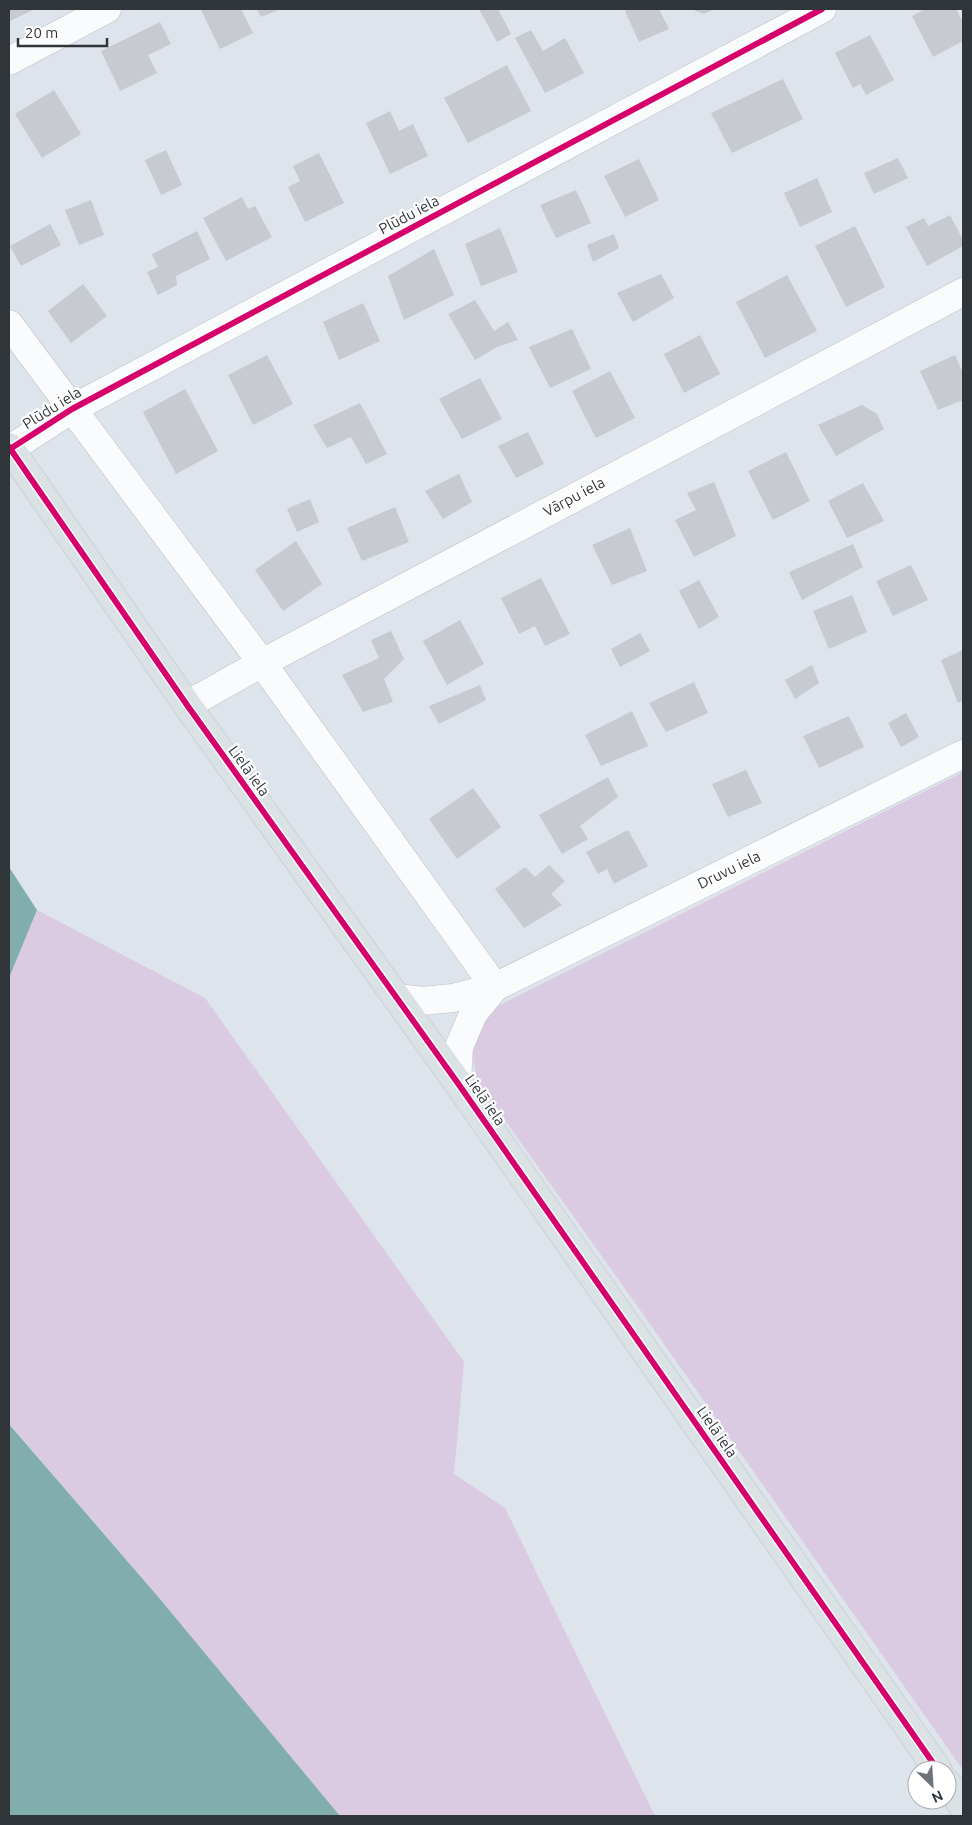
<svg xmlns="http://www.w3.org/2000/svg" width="972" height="1825" viewBox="0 0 972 1825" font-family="Ubuntu,sans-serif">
  <rect width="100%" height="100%" fill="#dde4ec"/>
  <g fill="#dacbe3">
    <polygon points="963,772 963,1770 638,1307 477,1081 471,1043 488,1011"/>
    <polygon points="37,910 205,998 464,1362 454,1474 505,1508 655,1816 340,1816 160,1599 9,1423 9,978"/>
  </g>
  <g fill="#81aeac">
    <polygon points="9,867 37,910 9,978"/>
    <polygon points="9,1424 160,1599 340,1816 9,1816"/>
  </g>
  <g fill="#c7cad0">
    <polygon points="9,9 35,9 10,21"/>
    <polygon points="204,9 241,9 253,33 220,49 201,10"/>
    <polygon points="257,9 281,9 261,17"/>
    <polygon points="479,9 498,9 511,34 497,42"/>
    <polygon points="630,9 659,9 669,29 639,42 625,11"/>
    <polygon points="691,9 715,9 704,14"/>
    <polygon points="925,9 956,9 963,22 963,41 933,57 912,16"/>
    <polygon points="160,22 171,44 148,55 157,73 120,91 101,51"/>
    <polygon points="531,30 543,51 565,38 584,73 545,93 515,38"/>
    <polygon points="870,35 894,80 866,95 860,84 853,88 835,53"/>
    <polygon points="507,65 531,111 468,143 444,98"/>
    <polygon points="783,79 803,119 732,153 711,113"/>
    <polygon points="54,90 81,134 42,158 15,114"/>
    <polygon points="390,111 399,131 413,124 428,156 390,174 366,123"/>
    <polygon points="166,150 182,185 161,195 145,160"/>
    <polygon points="319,153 344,203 305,222 288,187 300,181 293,166"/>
    <polygon points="898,158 908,178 874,194 864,173"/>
    <polygon points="639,159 659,200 625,217 604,176"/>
    <polygon points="817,178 832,212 800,227 784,193"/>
    <polygon points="576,190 591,223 556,238 540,205"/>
    <polygon points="242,197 248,209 255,206 272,237 226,261 203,218"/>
    <polygon points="91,200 104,235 79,245 65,210"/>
    <polygon points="950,215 963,240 963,246 927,266 906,227 924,218 928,226"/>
    <polygon points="50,224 61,245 21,266 10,246"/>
    <polygon points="855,226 885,287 846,307 815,246"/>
    <polygon points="500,228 518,272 481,286 465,244"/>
    <polygon points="197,231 210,259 176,276 177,285 158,295 147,272 158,267 152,254"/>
    <polygon points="614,234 619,248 593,262 587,245"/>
    <polygon points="434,249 454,295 404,320 388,276"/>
    <polygon points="661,274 674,298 633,322 617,293"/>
    <polygon points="787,275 817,331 765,358 736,302"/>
    <polygon points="83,284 107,316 71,343 48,311"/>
    <polygon points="475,300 494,331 508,322 518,340 497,347 475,360 448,314"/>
    <polygon points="363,303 380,341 339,360 323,322"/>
    <polygon points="572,329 591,369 550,388 529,347"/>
    <polygon points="700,335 720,374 684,393 664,354"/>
    <polygon points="267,355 293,404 253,425 228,375"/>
    <polygon points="955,355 963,373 963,400 938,410 920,371"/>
    <polygon points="610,371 635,418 596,438 572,391"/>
    <polygon points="480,378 502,419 462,439 439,399"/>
    <polygon points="185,389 218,451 176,474 143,412"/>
    <polygon points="360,403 387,454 366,464 351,437 327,448 313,425"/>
    <polygon points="862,405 877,414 884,429 836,456 818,425"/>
    <polygon points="528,432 544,464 516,478 498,446"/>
    <polygon points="786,452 810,501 773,520 748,471"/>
    <polygon points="459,474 472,502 443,519 425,491"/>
    <polygon points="714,482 736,536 694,557 675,520 696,510 687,493"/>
    <polygon points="863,483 884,521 847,538 828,501"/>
    <polygon points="310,499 319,522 297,532 287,509"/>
    <polygon points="395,507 409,542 362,561 347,528"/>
    <polygon points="630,528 647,571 612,585 592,545"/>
    <polygon points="296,541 322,584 283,611 255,570"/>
    <polygon points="853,544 863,567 802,600 789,572"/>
    <polygon points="911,565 928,600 893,616 876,581"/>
    <polygon points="541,578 570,634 545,646 535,626 519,634 501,598"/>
    <polygon points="699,580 719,617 699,629 679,591"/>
    <polygon points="852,595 867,632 829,649 813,611"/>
    <polygon points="460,620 484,664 447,685 423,641"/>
    <polygon points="391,631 404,659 384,679 393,702 363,712 342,675 379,658 371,640"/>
    <polygon points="640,633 650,651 620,667 611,649"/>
    <polygon points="963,650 963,700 958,703 941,660"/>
    <polygon points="812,665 819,683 795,699 785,680"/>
    <polygon points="694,682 708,713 666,732 649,703"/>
    <polygon points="480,685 486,700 439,724 429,706"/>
    <polygon points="632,711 648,746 601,766 585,735"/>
    <polygon points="906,713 919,737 901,747 888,723"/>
    <polygon points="849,716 864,747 819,768 803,736"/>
    <polygon points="746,770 762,803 728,817 712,784"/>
    <polygon points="608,777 618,797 580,826 588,839 562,854 539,815"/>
    <polygon points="473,788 501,827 457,859 429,819"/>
    <polygon points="628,830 648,866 614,884 607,869 598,874 586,852"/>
    <polygon points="549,865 565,881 551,894 562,905 524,928 495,889 525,867 535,877"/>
  </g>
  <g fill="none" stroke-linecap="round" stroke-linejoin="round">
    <g stroke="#bcc1c7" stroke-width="29">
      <g id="minor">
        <polyline points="9,61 107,9"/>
        <polyline points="9,324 262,663 495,987"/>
        <polyline points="10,449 72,409 822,9"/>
        <polyline points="187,705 262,663 963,292"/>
        <polyline points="397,998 422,1001 453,998 495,987 963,754"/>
        <polyline points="457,1082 459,1047 473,1014 495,987"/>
      </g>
    </g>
    <g stroke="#bec2c5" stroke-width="29">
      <g id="major">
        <polyline points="9,447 187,705 457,1082 938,1770"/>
        <polyline points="947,1783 963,1807"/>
      </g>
    </g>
    <use href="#minor" stroke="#fafbfc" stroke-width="28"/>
    <use href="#major" stroke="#dae2e5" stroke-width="28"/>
    <g stroke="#fff" stroke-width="9">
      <g id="cycleway">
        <polyline points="9,447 187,705 457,1082 938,1770"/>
        <polyline points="10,449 72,409 822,9"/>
      </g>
    </g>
    <use href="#cycleway" stroke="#d6006c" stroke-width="6"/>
  </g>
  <g text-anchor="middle" stroke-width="4.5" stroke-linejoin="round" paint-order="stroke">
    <g font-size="15" fill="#30353a" stroke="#fff">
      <text transform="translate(409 215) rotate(-28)" y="5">Plūdu iela</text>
      <text transform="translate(52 408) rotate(-32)" y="5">Plūdu iela</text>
      <text transform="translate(574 497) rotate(-28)" y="5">Vārpu iela</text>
      <text transform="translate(249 771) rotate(54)" y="5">Lielā iela</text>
      <text transform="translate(729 870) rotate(-26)" y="5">Druvu iela</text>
      <text transform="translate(485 1100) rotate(55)" y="5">Lielā iela</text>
      <text transform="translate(717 1432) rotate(55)" y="5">Lielā iela</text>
    </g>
  </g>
  <rect width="972" height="1825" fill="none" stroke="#30353a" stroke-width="20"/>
  <g transform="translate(932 1785) rotate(155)"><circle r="24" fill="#ffffff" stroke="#acaeb0"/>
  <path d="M0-4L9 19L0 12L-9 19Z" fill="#6d7278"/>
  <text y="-8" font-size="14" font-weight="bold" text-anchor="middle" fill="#30353a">N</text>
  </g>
  <path d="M18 38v8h89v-8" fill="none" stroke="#30353a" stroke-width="2.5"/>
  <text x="25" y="38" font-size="15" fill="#30353a" stroke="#ffffff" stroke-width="4" paint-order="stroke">20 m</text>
</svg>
